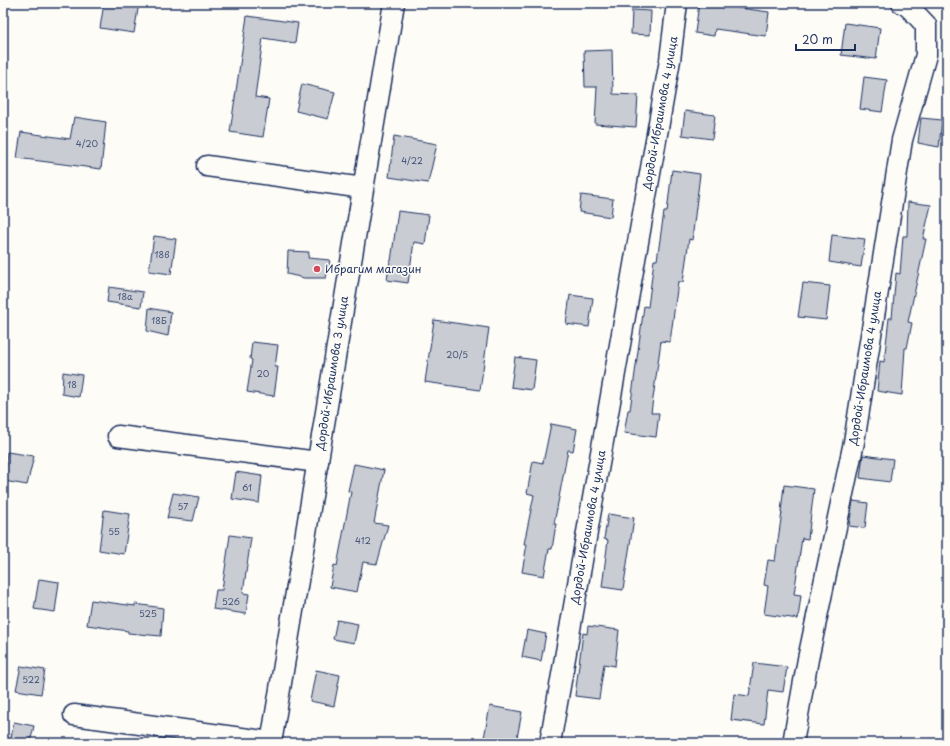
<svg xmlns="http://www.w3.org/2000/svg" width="950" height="746" viewBox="0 0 950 746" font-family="'Playpen Sans',sans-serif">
  <rect width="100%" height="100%" fill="#fdfcf7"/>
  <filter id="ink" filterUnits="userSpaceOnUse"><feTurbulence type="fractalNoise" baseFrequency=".025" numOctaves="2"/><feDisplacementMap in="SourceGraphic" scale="8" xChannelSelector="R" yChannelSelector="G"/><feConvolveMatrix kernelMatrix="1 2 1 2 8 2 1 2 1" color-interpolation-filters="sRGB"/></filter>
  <g filter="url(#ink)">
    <g fill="#c9ccd3" stroke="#1b2f5e">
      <polygon points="104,3 139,3 134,33 100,28"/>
      <polygon points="699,3 718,3 718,5 769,12 766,36 715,29 714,36 695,33"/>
      <polygon points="632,10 651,11 650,35 631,34"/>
      <polygon points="247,16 298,23 295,43 263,38 255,97 269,99 263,137 230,132"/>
      <polygon points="845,23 880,28 876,59 841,55"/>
      <polygon points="612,50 613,94 638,95 636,127 595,124 597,87 585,87 584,51"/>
      <polygon points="864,77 887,80 882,112 860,109"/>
      <polygon points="302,84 335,92 328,119 296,111"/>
      <polygon points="685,111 715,115 712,139 682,135"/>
      <polygon points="74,117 106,122 101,169 17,158 21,132 70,139"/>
      <polygon points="921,118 942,120 939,147 918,143"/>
      <polygon points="394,136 437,144 428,183 389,177"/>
      <polygon points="672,170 700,174 692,240 689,239 683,282 678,282 670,342 661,341 651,413 659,413 656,437 624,433 628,410 630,410 644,306 648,307 654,260 657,260 664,212 667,212"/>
      <polygon points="581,195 613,199 611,217 579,212"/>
      <polygon points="908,202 931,205 923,239 926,239 908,322 912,323 907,348 905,348 902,395 877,391 880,361 884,362 889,318 892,318 896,273 900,274 903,236 907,236"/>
      <polygon points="398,211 429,215 425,244 414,242 408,283 387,280 390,261 391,261"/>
      <polygon points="832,235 865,239 861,267 829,262"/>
      <polygon points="154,236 176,239 171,274 149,271"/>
      <polygon points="288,251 309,252 308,258 330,260 326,278 304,278 287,274"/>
      <polygon points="803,283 830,286 826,320 798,317"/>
      <polygon points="109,287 143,292 141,307 107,302"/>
      <polygon points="570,295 593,298 589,327 566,324"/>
      <polygon points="149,308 171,312 168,336 147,331"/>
      <polygon points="434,320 489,328 480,390 425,382"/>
      <polygon points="252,342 278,345 275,367 278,367 274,396 247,392 252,360 250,359"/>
      <polygon points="515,357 536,360 532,390 511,387"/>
      <polygon points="63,372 82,375 79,397 62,394"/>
      <polygon points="551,424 577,429 573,451 568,450 554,524 556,524 552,549 549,549 544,576 522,572 527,544 524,544 534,495 527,493 533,461 543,463"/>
      <polygon points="7,452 34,456 27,485 4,481"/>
      <polygon points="863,455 893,459 890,482 860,478"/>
      <polygon points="354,464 384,470 374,523 388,525 377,564 363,562 357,592 330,587 334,565 337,566 351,492 348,491"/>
      <polygon points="236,472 262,476 259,503 232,499"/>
      <polygon points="784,485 814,489 808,539 802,538 794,594 801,595 798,619 764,614 768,586 764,585 768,560 775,561 782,512 781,512"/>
      <polygon points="173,493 199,497 193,521 167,518"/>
      <polygon points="853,501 868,503 865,528 849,526"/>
      <polygon points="104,510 130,514 124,554 99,550"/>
      <polygon points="608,514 634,518 623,590 602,587 608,540 604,539"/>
      <polygon points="230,535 251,538 243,593 249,594 246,614 213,609 216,590 222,590"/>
      <polygon points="39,579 59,582 55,612 34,609"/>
      <polygon points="91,600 135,606 135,604 163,608 161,636 128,633 128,631 87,625"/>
      <polygon points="337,620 358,624 354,643 333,639"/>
      <polygon points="588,626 619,630 615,666 604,664 599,699 575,696 583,633 587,634"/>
      <polygon points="527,630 546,634 541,661 522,657"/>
      <polygon points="754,663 787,667 783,692 768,690 764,724 731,720 734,694 749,696"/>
      <polygon points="21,666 45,670 41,694 16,690"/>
      <polygon points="316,670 340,675 334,706 310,701"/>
      <polygon points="490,706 522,712 516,743 483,743"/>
      <polygon points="14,722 34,726 30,743 10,743"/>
    </g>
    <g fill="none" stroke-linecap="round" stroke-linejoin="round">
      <g stroke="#1b2f5e" stroke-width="23">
        <g id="street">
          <polyline points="207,166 363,188"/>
          <polyline points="118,436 318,462"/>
          <polyline points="74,715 271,742"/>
          <polyline points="271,743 394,3"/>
          <polyline points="550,743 670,60 677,3"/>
          <polyline points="793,743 808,659 854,442 902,140 926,55 926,25 908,6 902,3"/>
        </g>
      </g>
      <use href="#street" stroke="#fdfcf7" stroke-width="20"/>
    </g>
  </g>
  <circle fill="#d1495b" stroke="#fdfcf7" stroke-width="1.5" cx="317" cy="269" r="4"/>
  <g text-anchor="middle" stroke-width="3" stroke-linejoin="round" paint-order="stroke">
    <g font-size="9" fill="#46567b">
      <text x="87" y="147">4/20</text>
      <text x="412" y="164">4/22</text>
      <text x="162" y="258">18в</text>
      <text x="125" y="300">18а</text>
      <text x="159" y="324">18Б</text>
      <text x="457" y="358">20/5</text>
      <text x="263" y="377">20</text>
      <text x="72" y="388">18</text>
      <text x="247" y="491">61</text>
      <text x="183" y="510">57</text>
      <text x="114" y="535">55</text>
      <text x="363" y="544">412</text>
      <text x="231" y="605">526</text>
      <text x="148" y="617">525</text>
      <text x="31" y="683">522</text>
    </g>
    <g font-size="11" fill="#1b2f5e" stroke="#fdfcf7">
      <text transform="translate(660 113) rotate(-80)" y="4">Дордой-Ибраимова 4 улица</text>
      <text transform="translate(865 368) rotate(-81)" y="4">Дордой-Ибраимова 4 улица</text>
      <text transform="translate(332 373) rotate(-81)" y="4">Дордой-Ибраимова 3 улица</text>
      <text transform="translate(588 527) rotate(-80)" y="4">Дордой-Ибраимова 4 улица</text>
    </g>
    <g font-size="11" fill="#1b2f5e" stroke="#fdfcf7" text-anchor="start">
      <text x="325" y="273">Ибрагим магазин</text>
    </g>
  </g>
  <rect width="950" height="746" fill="none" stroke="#fdfcf7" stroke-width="16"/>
  <rect x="8" y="8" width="934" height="730" fill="none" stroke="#1b2f5e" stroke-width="1.5" filter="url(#ink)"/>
  <path d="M796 44v6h59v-6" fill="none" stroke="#1b2f5e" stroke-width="2"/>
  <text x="802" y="44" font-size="12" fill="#1b2f5e" stroke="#fdfcf7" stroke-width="3" paint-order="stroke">20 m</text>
</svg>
